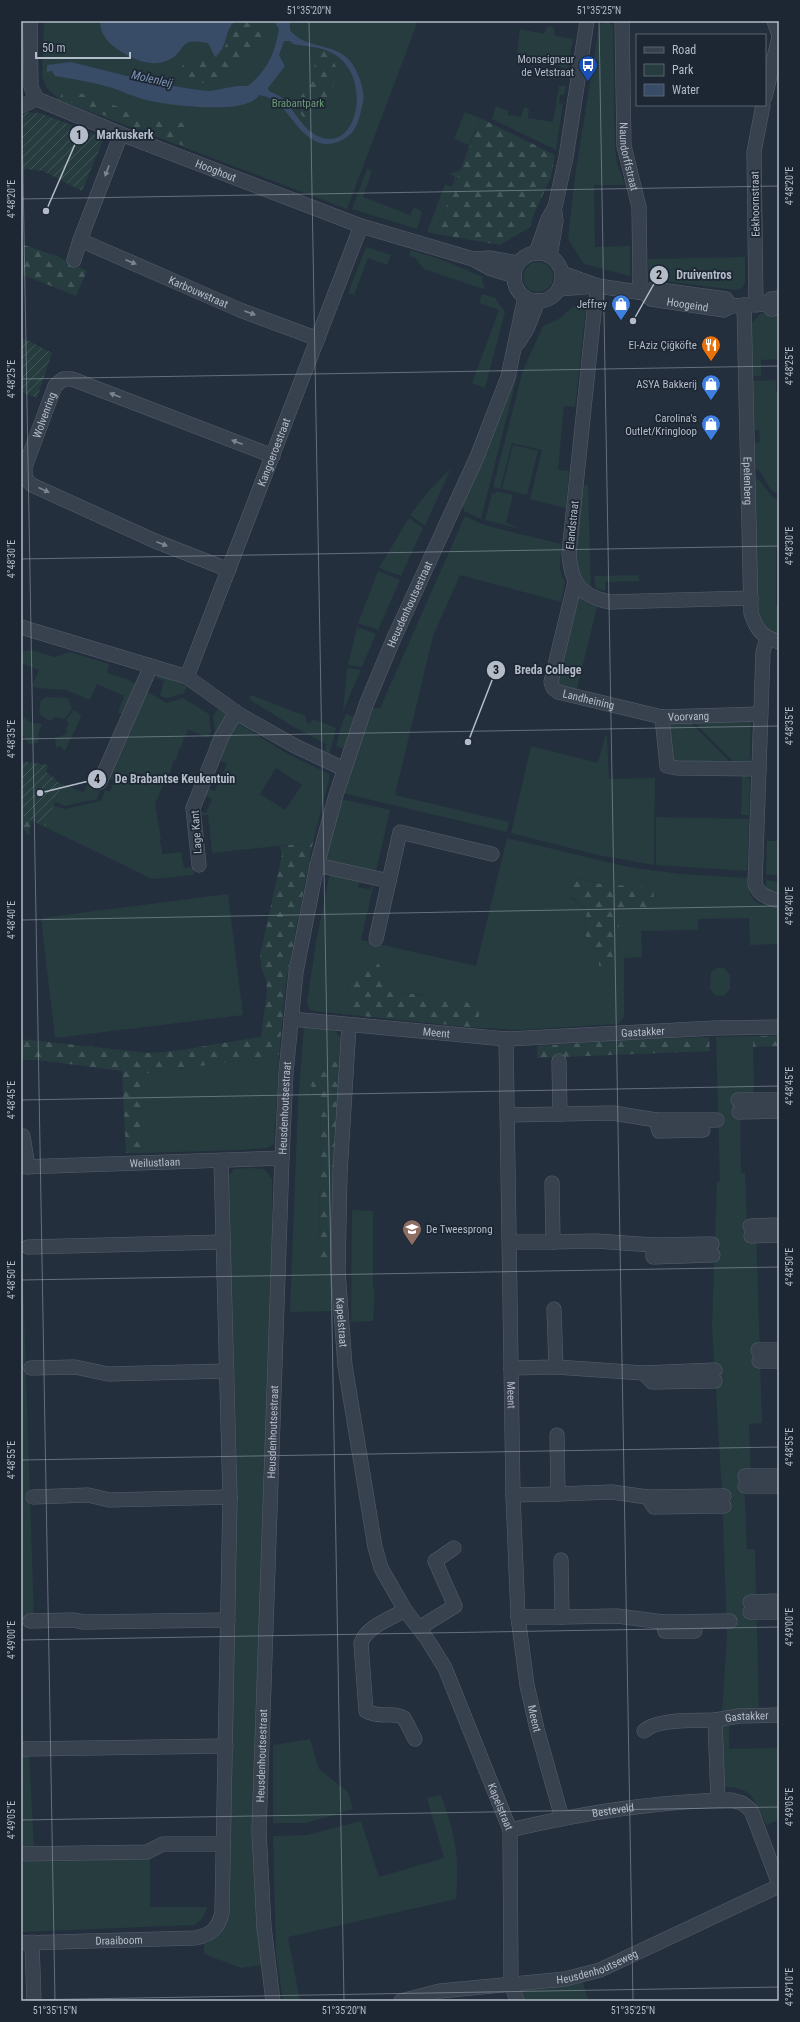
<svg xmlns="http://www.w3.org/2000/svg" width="800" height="2022" viewBox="0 0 800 2022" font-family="'Roboto Condensed',sans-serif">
  <defs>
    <pattern id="forest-firs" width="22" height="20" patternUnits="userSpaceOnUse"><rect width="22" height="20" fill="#263c3f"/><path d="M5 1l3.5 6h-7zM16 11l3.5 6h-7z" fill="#435659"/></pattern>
    <pattern id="garden-furrows" width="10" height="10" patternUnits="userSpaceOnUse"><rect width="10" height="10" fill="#263c3f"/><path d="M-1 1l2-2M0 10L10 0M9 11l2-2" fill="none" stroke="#435659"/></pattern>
  </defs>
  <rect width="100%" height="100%" fill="#242f3e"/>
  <g fill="#263c3f" fill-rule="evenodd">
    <polygon points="44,21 418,21 347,209 59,100 46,87 42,76"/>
    <polygon points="603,22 609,22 613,26 615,146 617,163 625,185 594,185 595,247 630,246 630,276 584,264 568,239 575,176 599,26"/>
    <polygon points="551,26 554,28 555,36 573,39 567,76 560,75 561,66 516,60 520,29 544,34 547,27"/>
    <polygon points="559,86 566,86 564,95 560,95 559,103 563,104 556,150 492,119 496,106 508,111 508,115 521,117 524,107 529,109 528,118 553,122"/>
    <polygon points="465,112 480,118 469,145 454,139"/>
    <polygon points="367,169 372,171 363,197 410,215 414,207 421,211 422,214 417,229 352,209"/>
    <polygon points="460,170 436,234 427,232 445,184 452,187 455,177 449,174"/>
    <polygon points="366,247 391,255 387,265 368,258 354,295 348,293"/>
    <polygon points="411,250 443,260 483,277 482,282 485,285 483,289 424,269 415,258 409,256"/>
    <polygon points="745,257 745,282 742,288 736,290 649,279 648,259"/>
    <circle cx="538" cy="277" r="15"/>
    <polygon points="482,294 495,298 505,312 485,388 472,383 499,310 479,303"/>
    <polygon points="579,304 586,309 575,407 564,406 558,470 569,471 566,508 530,499 542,450 512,443 500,489 493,487 523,370 543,326 559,319 574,306"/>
    <polygon points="779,312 779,359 761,360 761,376 752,376 752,323 760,314"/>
    <polygon points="519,369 481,519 464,511 462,504"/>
    <path d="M776,380V392H779V494C764,490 767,473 754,468L753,443L760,442L759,430H753L752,381Z"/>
    <polygon points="513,445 538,451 527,495 502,489"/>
    <polygon points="451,468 425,526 410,515 428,492"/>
    <path d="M754,478L759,480L774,499L779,498V546H776V606L779,607V635C765,631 761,622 757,609Z"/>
    <polygon points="581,485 588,485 591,591 586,587 574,564"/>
    <polygon points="496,491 513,495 506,523 521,529 485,520 492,493 495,494"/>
    <polygon points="465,516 484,525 561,544 560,570 565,583 561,602 460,575 433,636 395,795 509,822 507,832 342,793 372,708 380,708"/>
    <polygon points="409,518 423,528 401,576 379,568"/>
    <polygon points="378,571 400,580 378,630 358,623"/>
    <polygon points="639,575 639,581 605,582 605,591 596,588 594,576"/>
    <polygon points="576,595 587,603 597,607 576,693 557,685"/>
    <polygon points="357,627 376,634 362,667 348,665"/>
    <polygon points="31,650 55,657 70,652 109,664 107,673 127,679 139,687 124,715 118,712 124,696 97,684 90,700 66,690 38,688 32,686 39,670 21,663 21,652"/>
    <polygon points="347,668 361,670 343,711"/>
    <polygon points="157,675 187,686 183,694 166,698 160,695 164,681 156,678"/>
    <polygon points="145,690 166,703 183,698 209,714 211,731 208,738 187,729 188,731 186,736 184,736 181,749 179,748 176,761 174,760 170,773 169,773 165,785 163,785 155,804 161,839 160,840 161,847 162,847 162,854 181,852 184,868 193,867 194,875 152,879 45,827 53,805 65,809 101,801 105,790 110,792 114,781 106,777"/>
    <polygon points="251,695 306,716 306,722 310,724 313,719 336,728 329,756 323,754 326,744 292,726 249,699"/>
    <path d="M47,697L68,698L72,709L65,719L55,717L50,721C39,714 38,715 41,700Z"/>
    <polygon points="218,709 229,716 212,746 209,745 215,731 213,716"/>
    <polygon points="74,710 80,714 81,717 65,751 60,746 56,748 55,738 66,734 68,723 66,720"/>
    <polygon points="346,714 355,717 344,749 336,746 340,729"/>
    <path d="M24,717L29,722L42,724L39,731L38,743L29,744C22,732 18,732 24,717Z"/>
    <polygon points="751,719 750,761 735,763 692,720"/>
    <polygon points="688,720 731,763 680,763 673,760 668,729 672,723"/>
    <path d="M238,723L288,754L329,774V780L313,842L212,853L208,815L198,816L197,810L206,813L212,799L204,795L207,788L215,791L227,764L219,760L228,739ZM276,768L302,785L285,810L260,794Z"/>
    <polygon points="605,736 607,737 609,779 655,778 654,865 598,855 511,833 531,746 598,763"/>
    <polygon points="742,776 746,776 750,780 749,815 741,815"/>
    <polygon points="88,783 101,788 97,799 65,806 55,802 62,784 83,792"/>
    <polygon points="341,799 390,810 376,871 324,859"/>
    <polygon points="656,817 749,819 747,871 656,865"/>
    <path d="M507,838L628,867L681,874L749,878C749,892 749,901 764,905L765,902L779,906V944L750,945L749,918L698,919V930L641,931L642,957L624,958V1017L618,1024L520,1030L479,1028V1009L423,995L400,992L390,985L382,973L379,964C361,963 360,969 347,980L352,1015L314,1011L309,1009L307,1003L316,942L330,873L360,880L358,887L370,890L374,883L361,940L476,966ZM576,878L613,886L649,910L619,911V935L614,966H599V954L585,935L584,929L587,911L579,903L572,899Z"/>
    <polygon points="767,841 779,841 779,876 766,874"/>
    <polygon points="766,880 779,882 779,896 766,891"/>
    <polygon points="228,894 243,1015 55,1038 41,918"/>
    <polygon points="719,967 724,968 730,975 730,989 723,996 715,995 710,989 711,972"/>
    <polygon points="304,1026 335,1031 341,1038 339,1060 324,1067 311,1079 312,1097 321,1111 319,1254 332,1262 333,1311 290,1312 298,1103"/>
    <polygon points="753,1036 754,1103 740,1104 741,1173 745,1173 747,1227 756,1227 762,1423 749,1424 751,1479 744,1479 747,1549 755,1549 759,1711 722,1712 727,1636 722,1493 712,1327 717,1182 720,1182 716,1037"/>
    <polygon points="279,1055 274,1144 267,1148 241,1150 143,1153 140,1074"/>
    <path d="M251,1168L264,1169L272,1179V1261L255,1731L254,1850L262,1965L241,1968L204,1954V1943C224,1939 226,1923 227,1906L237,1459L228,1177L234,1169Z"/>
    <polygon points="352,1210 373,1211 373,1289 375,1289 373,1321 351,1322"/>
    <polygon points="21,1214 24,1247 22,1248 34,1620 21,1621"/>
    <polygon points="21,1627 23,1753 29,1753 34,1847 21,1848"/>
    <path d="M722,1726H729V1749L779,1748V1820L766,1825C754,1800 754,1787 723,1787Z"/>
    <polygon points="310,1739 319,1769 348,1792 353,1809 306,1823 273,1823 273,1745"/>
    <path d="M441,1795C455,1834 460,1858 456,1899L288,1937L300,2001H283L276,1953L273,1836L307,1835L361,1821L379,1877L444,1858L427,1798Z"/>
    <path d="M150,1859V1907H207C205,1916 202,1920 194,1925L21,1932V1862Z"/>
    <polygon points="583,1982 588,2001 524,2001 521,1989"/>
  </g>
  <g fill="url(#forest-firs)">
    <path d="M235,21H261L264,31C262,37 260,46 256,51C243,68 200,95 181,78L182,66L188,60C209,61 221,61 228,39C230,32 230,27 235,21Z"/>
    <polygon points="324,51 332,58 337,69 334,83 318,117 309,124 295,107 314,74 315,53"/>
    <polygon points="63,90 87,95 145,117 191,124 184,146 60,98"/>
    <polygon points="480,118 555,155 551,177 534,214 530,227 500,245 436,234"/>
    <polygon points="24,245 54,255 87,271 76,296 21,274 21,255"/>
    <polygon points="21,812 32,818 29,836 21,825"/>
    <path d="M313,842L286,982L279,1055L141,1074L143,1153H126L122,1071L38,1060H21V1039L149,1053C186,1051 224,1042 261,1037L267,991L266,979L262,970L260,956L282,855L280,846Z"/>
    <path d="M576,878L601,884L645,887L653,891C655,899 654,904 649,910L619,911V935L614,966H599V954L585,935L584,929L587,911C579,899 566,898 567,882L570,879Z"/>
    <path d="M365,964H379C383,976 390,984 400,992L477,1004L479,1009V1028L352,1015L347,980L355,969Z"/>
    <polygon points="753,1036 779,1036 779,1046 753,1047"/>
    <polygon points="709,1037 710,1051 537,1058 537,1046 627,1040"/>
    <polygon points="339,1060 334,1178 332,1262 321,1262 319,1254 321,1111 312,1097 311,1079 324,1067"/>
  </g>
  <g fill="url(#garden-furrows)">
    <polygon points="22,112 40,113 104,138 82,191 43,171 25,169 21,180"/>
    <polygon points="21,337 52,353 37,398 21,392"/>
    <polygon points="21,761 48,765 46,772 56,779 56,781 62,784 45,827 21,815"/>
  </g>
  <g fill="#394c67" fill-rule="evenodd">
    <path d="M100,21H235C223,32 229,46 215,57L208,43C202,42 193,40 187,43C182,46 179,53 174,57C155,70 133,60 117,49C107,42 100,33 100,21Z"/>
    <path d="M274,21H290V30C310,55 347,36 360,80C363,88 365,98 362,106C360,116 357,130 348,136C341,142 329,146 320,143C293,134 288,99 259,95C248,116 166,105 146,100C134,97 122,91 109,87C91,82 73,79 55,76L52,71L47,72V65L71,62L155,83L198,90L210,91L237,86H248C267,71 275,53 279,29ZM284,41H290L293,44C305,46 321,47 332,53C373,74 359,152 320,137C302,130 295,110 282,98C279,95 273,93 269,91L268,88L285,66L279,55Z"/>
  </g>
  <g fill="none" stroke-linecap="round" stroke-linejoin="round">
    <g stroke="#565f6c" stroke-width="15">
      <g id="street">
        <path id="s1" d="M30,21L31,87L37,99L121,134L361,226L473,259L489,268L514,276"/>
        <path id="s2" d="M622,21L624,146L639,207L640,280L638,292"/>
        <polyline points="774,21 779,35"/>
        <polyline points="765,97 779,37"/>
        <polyline points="21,106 37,99"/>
        <path id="s3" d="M121,134L80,240L240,310L318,339"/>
        <circle cx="538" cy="277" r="24"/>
        <polyline points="536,253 548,219 555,207 566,157 587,21"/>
        <polyline points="550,256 556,221 555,212"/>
        <polyline points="475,259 489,258 518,263"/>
        <polyline points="74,260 80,240"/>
        <path id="s4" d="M562,273L598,286L644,293L651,299L724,310L731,306L766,304L771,299L779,298"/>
        <path d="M598,286L594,312L569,553C571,583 579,595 609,602L751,598"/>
        <polyline points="559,289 596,286"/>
        <polyline points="644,293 653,289 726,299 731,306"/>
        <polyline points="766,304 771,309 779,308"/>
        <path id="s5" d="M744,305L751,613C756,629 762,637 779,642"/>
        <polyline points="756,305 754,152 763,105"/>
        <polyline points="518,343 527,329 538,301"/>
        <path id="s6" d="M229,570L155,541L32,485L25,478V467L55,386L63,379H72L273,456"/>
        <path id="s7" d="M575,582L551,682L553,688L558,692L662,717"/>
        <polyline points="21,627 187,677 240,715 295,746 344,769"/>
        <path d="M767,638L763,652L755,884C760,896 767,897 779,901"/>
        <path id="s8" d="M187,677L361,226"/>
        <path id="s9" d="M759,769L677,768L667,766L662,717L760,714"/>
        <polyline points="100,782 151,666"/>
        <polyline points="199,865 193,808 222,736 236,712"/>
        <polyline points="317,865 389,881"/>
        <polyline points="376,939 400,832 492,854"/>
        <path id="s10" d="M291,1019L506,1039L513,1495L518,1617L527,1685L537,1729L562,1818"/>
        <path id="s11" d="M349,1025L340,1173L338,1271L345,1366L375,1547L381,1568L405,1610L427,1639L445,1668L510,1830L511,1983L517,2001"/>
        <path id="s12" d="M506,1039L715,1028L779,1027"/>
        <polyline points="738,1100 779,1100"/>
        <polyline points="739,1112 779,1111"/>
        <polyline points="560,1114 613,1113 656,1120 717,1120"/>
        <polyline points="507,1115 560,1114 559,1061"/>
        <polyline points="656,1120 659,1131 703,1130"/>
        <polyline points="23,1136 28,1167"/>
        <path id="s13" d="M21,1167L282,1158"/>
        <polyline points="750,1226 779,1225"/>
        <polyline points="751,1236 779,1235"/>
        <polyline points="510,1242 553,1242 552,1183"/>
        <polyline points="553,1242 596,1241 653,1245 712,1244"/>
        <polyline points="653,1245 653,1257 713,1255"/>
        <polyline points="28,1247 223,1242"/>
        <polyline points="758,1350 779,1350"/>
        <polyline points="759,1361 779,1361"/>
        <polyline points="556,1367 643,1373 715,1370"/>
        <polyline points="31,1368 75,1367 108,1374 227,1371"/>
        <polyline points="511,1368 556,1367 554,1309"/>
        <polyline points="644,1373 652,1382 715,1381"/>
        <polyline points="745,1476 779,1476"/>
        <polyline points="745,1486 779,1486"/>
        <polyline points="558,1494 612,1492 647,1497 724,1496"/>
        <polyline points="513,1495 558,1494 557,1435"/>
        <polyline points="33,1497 88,1495 109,1500 230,1497"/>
        <polyline points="647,1497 654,1507 724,1506"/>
        <polyline points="750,1602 779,1601"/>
        <path d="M405,1610C390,1619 367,1626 361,1643L366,1711C382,1719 391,1711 404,1718L415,1739"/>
        <polyline points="750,1612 779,1612"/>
        <polyline points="518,1617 562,1617 561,1560"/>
        <polyline points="562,1617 617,1616 663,1622 730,1621"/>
        <polyline points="30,1621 73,1620 84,1622 228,1620"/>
        <polyline points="663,1622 665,1631 695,1631"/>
        <polyline points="419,1628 455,1606 435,1561 454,1548"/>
        <path id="s14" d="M715,1720L739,1716L779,1715"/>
        <path d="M644,1731C658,1718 696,1721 715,1720L718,1800"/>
        <polyline points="24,1749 226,1746"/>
        <path id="s15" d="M510,1830C582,1813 657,1801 731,1800L742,1803L751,1810L779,1884"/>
        <polyline points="25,1854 147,1852 163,1844 223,1844"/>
        <polyline points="32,1942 34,2001"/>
        <path id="s16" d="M21,1943L195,1938C211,1935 219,1928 222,1912L230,1497L221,1161"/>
        <path id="s17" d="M273,2001L264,1927L259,1831L282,1158L286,1072L296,972L317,865L336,795L366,705L394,638L477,457L508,377L525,297"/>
        <path id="s18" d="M401,2001L440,1991L565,1979L600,1970L779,1886"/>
      </g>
    </g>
    <use href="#street" stroke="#38414e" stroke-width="14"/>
  </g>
  <defs><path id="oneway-solid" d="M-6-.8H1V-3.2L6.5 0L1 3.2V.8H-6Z"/></defs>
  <g fill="#7c8592">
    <use href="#oneway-solid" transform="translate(107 171) rotate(111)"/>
    <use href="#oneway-solid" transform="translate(131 262) rotate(23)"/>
    <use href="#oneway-solid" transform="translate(250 313) rotate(20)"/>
    <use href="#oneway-solid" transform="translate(115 395) rotate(-159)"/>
    <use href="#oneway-solid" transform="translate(237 442) rotate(-159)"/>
    <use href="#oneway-solid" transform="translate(44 490) rotate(25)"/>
    <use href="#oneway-solid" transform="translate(162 544) rotate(21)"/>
  </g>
  <path fill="none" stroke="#b4bcc9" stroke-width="1" stroke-opacity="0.45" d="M309,21L344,2001M599,21L633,2001M21,61L55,2001M21,199L779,186M21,379L779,366M21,559L779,546M21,739L779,726M21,920L779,906M21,1100L779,1086M21,1280L779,1267M21,1460L779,1447M21,1640L779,1627M21,1820L779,1807M21,2000L779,1987"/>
  <defs>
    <g id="bus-pin" transform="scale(1)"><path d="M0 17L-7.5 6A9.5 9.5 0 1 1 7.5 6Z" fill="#1a4fb4" stroke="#1d2633"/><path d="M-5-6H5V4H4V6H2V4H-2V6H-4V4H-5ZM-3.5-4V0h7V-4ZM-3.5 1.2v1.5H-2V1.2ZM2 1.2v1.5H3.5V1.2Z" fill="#fff"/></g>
    <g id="shop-pin" transform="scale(1)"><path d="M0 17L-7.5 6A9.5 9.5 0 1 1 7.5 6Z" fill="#3f7fe0" stroke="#1d2633"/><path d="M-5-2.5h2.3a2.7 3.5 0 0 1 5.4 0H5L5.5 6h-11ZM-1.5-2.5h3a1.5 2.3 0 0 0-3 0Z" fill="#fff"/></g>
    <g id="restaurant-pin" transform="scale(1)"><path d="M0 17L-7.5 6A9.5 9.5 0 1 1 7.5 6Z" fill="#e8710a" stroke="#1d2633"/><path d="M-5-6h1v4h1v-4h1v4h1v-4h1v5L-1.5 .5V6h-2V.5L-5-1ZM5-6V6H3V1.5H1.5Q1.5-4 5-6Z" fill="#fff"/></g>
    <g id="school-pin" transform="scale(1)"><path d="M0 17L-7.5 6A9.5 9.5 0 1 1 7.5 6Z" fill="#8d6e63" stroke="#1d2633"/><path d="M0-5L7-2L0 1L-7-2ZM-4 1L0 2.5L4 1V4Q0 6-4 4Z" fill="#fff"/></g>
  </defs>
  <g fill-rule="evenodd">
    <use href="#bus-pin" x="588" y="65"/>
    <use href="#shop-pin" x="621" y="304"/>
    <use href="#restaurant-pin" x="711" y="345"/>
    <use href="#shop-pin" x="711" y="384"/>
    <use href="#shop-pin" x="711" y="424"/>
    <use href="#school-pin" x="412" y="1229"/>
  </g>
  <g text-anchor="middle" stroke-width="3.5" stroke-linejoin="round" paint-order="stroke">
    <g font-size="11" fill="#b4bcc9" stroke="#1d2633" text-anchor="end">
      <text x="574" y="63">Monseigneur<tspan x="574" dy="13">de Vetstraat</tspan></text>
      <text x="607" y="308">Jeffrey</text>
      <text x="697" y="349">El-Aziz Çiğköfte</text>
      <text x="697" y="388">ASYA Bakkerij</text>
      <text x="697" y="422">Carolina's<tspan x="697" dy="13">Outlet/Kringloop</tspan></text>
      <text x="426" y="1233" text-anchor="start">De Tweesprong</text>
    </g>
    <g font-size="11" fill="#6b9a76" stroke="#1d2633">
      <text x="298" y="107">Brabantpark</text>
    </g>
    <g font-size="11" fill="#b4bcc9" stroke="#1d2633">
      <text dy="4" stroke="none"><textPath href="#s2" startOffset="136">Naundorffstraat</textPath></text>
      <text dy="4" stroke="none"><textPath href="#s1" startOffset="272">Hooghout</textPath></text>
      <text transform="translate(755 204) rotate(-91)" y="4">Eekhoornstraat</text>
      <text dy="4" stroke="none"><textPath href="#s3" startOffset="243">Karbouwstraat</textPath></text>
      <text dy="4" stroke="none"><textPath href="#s4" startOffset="131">Hoogeind</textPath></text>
      <text dy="4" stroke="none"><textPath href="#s6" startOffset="291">Wolvenring</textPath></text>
      <text dy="4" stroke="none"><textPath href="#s8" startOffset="241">Kangoeroestraat</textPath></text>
      <text dy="4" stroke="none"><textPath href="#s5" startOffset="176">Epelenberg</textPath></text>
      <text transform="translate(572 525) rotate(-84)" y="4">Elandstraat</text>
      <text dy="4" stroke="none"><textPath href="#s17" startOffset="1417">Heusdenhoutsestraat</textPath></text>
      <text dy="4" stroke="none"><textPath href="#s7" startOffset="147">Landheining</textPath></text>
      <text dy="4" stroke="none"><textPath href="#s9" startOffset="168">Voorvang</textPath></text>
      <text transform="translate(196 832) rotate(-94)" y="4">Lage Kant</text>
      <text dy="4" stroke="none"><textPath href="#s12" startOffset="137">Gastakker</textPath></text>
      <text dy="4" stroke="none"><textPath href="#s10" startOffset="146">Meent</textPath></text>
      <text dy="4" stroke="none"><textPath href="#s17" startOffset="894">Heusdenhoutsestraat</textPath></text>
      <text dy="4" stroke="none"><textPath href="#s13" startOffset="134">Weilustlaan</textPath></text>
      <text dy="4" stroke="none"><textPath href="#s11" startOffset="298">Kapelstraat</textPath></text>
      <text dy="4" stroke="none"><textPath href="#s10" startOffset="572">Meent</textPath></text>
      <text dy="4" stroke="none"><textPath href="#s17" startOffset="570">Heusdenhoutsestraat</textPath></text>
      <text dy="4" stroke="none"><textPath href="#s14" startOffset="32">Gastakker</textPath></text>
      <text dy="4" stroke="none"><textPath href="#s10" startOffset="897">Meent</textPath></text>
      <text dy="4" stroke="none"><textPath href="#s17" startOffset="246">Heusdenhoutsestraat</textPath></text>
      <text dy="4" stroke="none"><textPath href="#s11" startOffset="815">Kapelstraat</textPath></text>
      <text dy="4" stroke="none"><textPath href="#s15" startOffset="105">Besteveld</textPath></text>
      <text dy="4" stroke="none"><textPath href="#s16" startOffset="98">Draaiboom</textPath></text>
      <text dy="4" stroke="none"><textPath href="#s18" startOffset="200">Heusdenhoutseweg</textPath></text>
    </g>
    <g font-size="12" font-style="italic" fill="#7c92b1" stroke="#1d2633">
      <text transform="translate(152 79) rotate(13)" y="4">Molenleij</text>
    </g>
  </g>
  <path fill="none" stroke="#b4bcc9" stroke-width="1.5" d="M46 211L79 135M633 321L659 275M468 742L496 670M40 793L97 779"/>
  <g fill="#b4bcc9" stroke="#1d2633" stroke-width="1.5">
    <circle cx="46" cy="211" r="4"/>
    <circle cx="633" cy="321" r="4"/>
    <circle cx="468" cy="742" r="4"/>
    <circle cx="40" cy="793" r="4"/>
    <circle cx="79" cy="135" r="10"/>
    <circle cx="659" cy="275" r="10"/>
    <circle cx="496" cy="670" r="10"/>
    <circle cx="97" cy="779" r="10"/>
  </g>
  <g font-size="12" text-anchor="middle" font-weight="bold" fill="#111">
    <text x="79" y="139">1</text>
    <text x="659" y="279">2</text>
    <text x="496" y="674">3</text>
    <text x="97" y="783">4</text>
  </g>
  <g font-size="12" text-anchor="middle" font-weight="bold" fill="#b4bcc9" stroke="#1d2633" stroke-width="3.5" stroke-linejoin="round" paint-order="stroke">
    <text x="125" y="139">Markuskerk</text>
    <text x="704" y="279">Druiventros</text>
    <text x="548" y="674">Breda College</text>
    <text x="175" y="783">De Brabantse Keukentuin</text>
  </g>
  <rect width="800" height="2022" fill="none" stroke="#1d2633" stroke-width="44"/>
  <rect x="636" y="34" width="130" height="72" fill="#1d2633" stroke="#59626f"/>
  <rect x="644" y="47" width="20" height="6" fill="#38414e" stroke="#59626f"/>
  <text x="672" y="54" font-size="12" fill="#b4bcc9">Road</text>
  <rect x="644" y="64" width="20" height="12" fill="#263c3f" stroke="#59626f"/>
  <text x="672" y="74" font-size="12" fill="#b4bcc9">Park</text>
  <rect x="644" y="84" width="20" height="12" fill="#394c67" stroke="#59626f"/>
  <text x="672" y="94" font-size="12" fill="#b4bcc9">Water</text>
  <path d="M36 52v6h94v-6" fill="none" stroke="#b4bcc9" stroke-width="2"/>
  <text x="42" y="52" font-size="12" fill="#b4bcc9" stroke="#1d2633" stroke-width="3" paint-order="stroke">50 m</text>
  <rect x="22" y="22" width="756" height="1978" fill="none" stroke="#b4bcc9" stroke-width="1.5"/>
  <g font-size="10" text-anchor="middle" fill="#b4bcc9">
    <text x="309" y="14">51°35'20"N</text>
    <text x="599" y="14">51°35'25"N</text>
    <text transform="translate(789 186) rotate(-90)" y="4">4°48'20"E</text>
    <text transform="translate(11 199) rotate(-90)" y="4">4°48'20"E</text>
    <text transform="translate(789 366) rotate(-90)" y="4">4°48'25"E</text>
    <text transform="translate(11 379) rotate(-90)" y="4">4°48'25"E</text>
    <text transform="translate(789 546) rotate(-90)" y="4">4°48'30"E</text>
    <text transform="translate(11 559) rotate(-90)" y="4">4°48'30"E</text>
    <text transform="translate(789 726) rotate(-90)" y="4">4°48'35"E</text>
    <text transform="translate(11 739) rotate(-90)" y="4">4°48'35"E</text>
    <text transform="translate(789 906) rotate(-90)" y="4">4°48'40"E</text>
    <text transform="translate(11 920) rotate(-90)" y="4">4°48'40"E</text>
    <text transform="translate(789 1086) rotate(-90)" y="4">4°48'45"E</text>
    <text transform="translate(11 1100) rotate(-90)" y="4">4°48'45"E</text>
    <text transform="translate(789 1267) rotate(-90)" y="4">4°48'50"E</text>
    <text transform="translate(11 1280) rotate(-90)" y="4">4°48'50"E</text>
    <text transform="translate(789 1447) rotate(-90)" y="4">4°48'55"E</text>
    <text transform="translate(11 1460) rotate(-90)" y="4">4°48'55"E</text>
    <text transform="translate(789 1627) rotate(-90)" y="4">4°49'00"E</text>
    <text transform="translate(11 1640) rotate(-90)" y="4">4°49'00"E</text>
    <text transform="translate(789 1807) rotate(-90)" y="4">4°49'05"E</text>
    <text transform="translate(11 1820) rotate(-90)" y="4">4°49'05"E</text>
    <text transform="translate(789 1987) rotate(-90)" y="4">4°49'10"E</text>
    <text x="55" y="2014">51°35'15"N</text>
    <text x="344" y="2014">51°35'20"N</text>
    <text x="633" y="2014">51°35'25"N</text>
  </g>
</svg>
